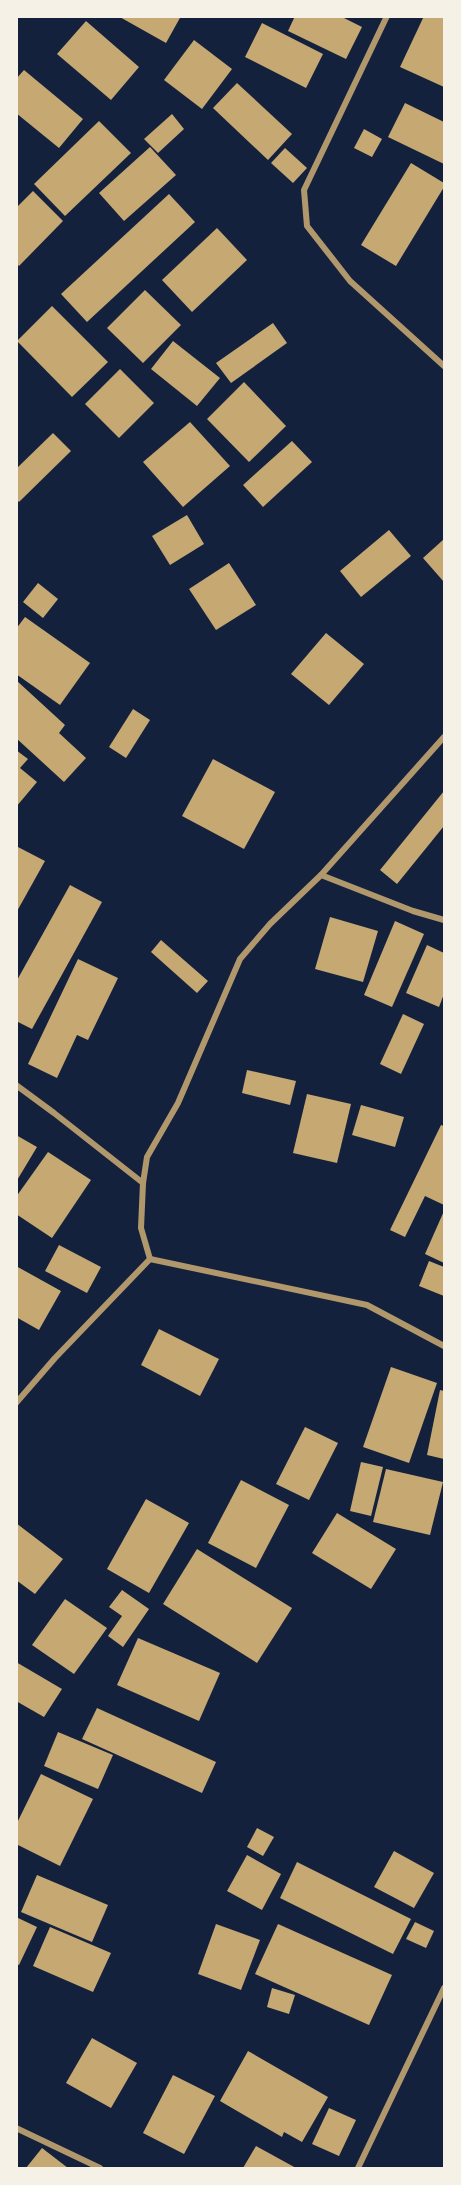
<svg xmlns="http://www.w3.org/2000/svg" width="461" height="2185" viewBox="0 0 461 2185" font-family="'Roboto Serif',serif">
  <rect width="100%" height="100%" fill="#14213d"/>
  <g fill="#c6a872">
    <polygon points="118,16 181,16 166,43"/>
    <polygon points="295,16 340,16 362,27 346,59 288,31"/>
    <polygon points="424,16 444,16 444,87 400,67"/>
    <polygon points="86,21 139,67 111,100 57,54"/>
    <polygon points="262,23 323,54 306,88 245,57"/>
    <polygon points="194,40 232,69 202,109 164,80"/>
    <polygon points="24,70 83,119 59,148 16,113 16,79"/>
    <polygon points="237,83 292,134 268,160 213,108"/>
    <polygon points="405,103 444,122 444,164 388,137"/>
    <polygon points="172,114 184,129 158,153 144,139"/>
    <polygon points="99,121 131,153 65,216 34,184"/>
    <polygon points="364,129 382,139 372,157 354,148"/>
    <polygon points="150,147 176,175 124,221 99,193"/>
    <polygon points="285,148 307,168 293,183 271,163"/>
    <polygon points="411,163 444,183 444,187 396,266 361,245"/>
    <polygon points="33,191 63,221 19,266 16,263 16,208"/>
    <polygon points="169,194 195,222 87,322 61,294"/>
    <polygon points="217,228 247,260 192,312 162,280"/>
    <polygon points="145,290 181,325 143,363 107,328"/>
    <polygon points="52,306 108,362 72,397 17,341"/>
    <polygon points="273,323 287,343 231,383 216,363"/>
    <polygon points="173,341 220,378 197,406 151,369"/>
    <polygon points="120,369 154,403 119,438 85,404"/>
    <polygon points="244,382 286,426 249,462 207,419"/>
    <polygon points="190,422 230,466 183,507 143,462"/>
    <polygon points="53,433 71,451 19,502 16,499 16,469"/>
    <polygon points="292,441 312,462 263,507 243,485"/>
    <polygon points="187,515 204,544 170,565 152,536"/>
    <polygon points="389,530 411,556 361,597 340,571"/>
    <polygon points="444,539 444,582 423,558"/>
    <polygon points="229,563 256,605 216,630 189,589"/>
    <polygon points="38,583 58,599 43,618 23,602"/>
    <polygon points="25,617 90,663 60,705 16,674 16,629"/>
    <polygon points="326,633 364,664 329,705 291,674"/>
    <polygon points="16,680 65,725 59,733 86,758 64,782 16,738"/>
    <polygon points="133,709 150,720 126,758 109,747"/>
    <polygon points="16,750 28,759 20,768 37,782 16,807"/>
    <polygon points="213,759 275,792 244,849 182,816"/>
    <polygon points="444,791 444,826 397,884 380,870"/>
    <polygon points="16,846 45,861 16,913"/>
    <polygon points="70,885 102,902 32,1029 16,1021 16,982"/>
    <polygon points="330,917 378,931 363,982 315,969"/>
    <polygon points="395,921 424,934 392,1007 364,995"/>
    <polygon points="161,940 208,981 197,993 151,952"/>
    <polygon points="427,945 444,953 444,994 439,1007 406,993"/>
    <polygon points="78,959 118,978 88,1040 77,1035 57,1078 28,1064"/>
    <polygon points="403,1014 424,1024 401,1074 380,1064"/>
    <polygon points="247,1070 296,1081 290,1105 242,1093"/>
    <polygon points="307,1094 351,1104 337,1163 293,1153"/>
    <polygon points="361,1105 404,1117 395,1147 352,1135"/>
    <polygon points="441,1125 444,1126 444,1205 425,1196 405,1237 390,1230"/>
    <polygon points="16,1135 37,1147 16,1182"/>
    <polygon points="48,1152 91,1180 52,1238 16,1214 16,1197"/>
    <polygon points="444,1211 444,1263 425,1254"/>
    <polygon points="59,1245 101,1267 87,1293 45,1271"/>
    <polygon points="429,1261 444,1267 444,1296 419,1286"/>
    <polygon points="16,1266 61,1291 39,1330 16,1317"/>
    <polygon points="159,1329 219,1359 200,1396 141,1365"/>
    <polygon points="391,1367 437,1383 409,1463 363,1447"/>
    <polygon points="440,1390 444,1391 444,1459 427,1455"/>
    <polygon points="305,1427 338,1443 309,1500 276,1484"/>
    <polygon points="361,1462 383,1467 371,1516 350,1511"/>
    <polygon points="386,1469 443,1482 430,1535 373,1522"/>
    <polygon points="241,1480 289,1505 256,1568 208,1543"/>
    <polygon points="146,1499 189,1523 149,1593 107,1569"/>
    <polygon points="337,1513 396,1549 371,1589 312,1553"/>
    <polygon points="16,1523 63,1559 35,1594 16,1580"/>
    <polygon points="197,1549 292,1608 257,1663 163,1604"/>
    <polygon points="122,1590 149,1609 123,1647 108,1636 122,1616 109,1607"/>
    <polygon points="65,1599 107,1628 74,1674 32,1645"/>
    <polygon points="138,1638 220,1673 199,1721 117,1685"/>
    <polygon points="16,1662 62,1689 44,1717 16,1701"/>
    <polygon points="97,1708 216,1762 202,1793 82,1739"/>
    <polygon points="58,1732 113,1755 98,1789 44,1766"/>
    <polygon points="41,1774 93,1799 60,1866 16,1844 16,1825"/>
    <polygon points="257,1828 274,1837 263,1856 247,1847"/>
    <polygon points="394,1851 434,1873 414,1908 374,1887"/>
    <polygon points="247,1855 281,1874 262,1910 227,1891"/>
    <polygon points="297,1862 411,1919 393,1954 280,1898"/>
    <polygon points="37,1875 108,1905 92,1942 21,1912"/>
    <polygon points="16,1917 37,1927 19,1965 16,1964"/>
    <polygon points="415,1922 434,1931 426,1948 406,1939"/>
    <polygon points="216,1924 260,1940 241,1990 198,1974"/>
    <polygon points="278,1924 392,1975 369,2025 255,1974"/>
    <polygon points="50,1927 111,1953 93,1992 33,1966"/>
    <polygon points="272,1988 295,1995 289,2014 267,2007"/>
    <polygon points="92,2038 137,2063 111,2108 66,2083"/>
    <polygon points="248,2051 328,2097 302,2142 284,2132 282,2137 220,2101"/>
    <polygon points="173,2075 215,2096 184,2154 143,2133"/>
    <polygon points="329,2108 356,2120 339,2156 312,2144"/>
    <polygon points="256,2146 296,2168 243,2168"/>
    <polygon points="42,2148 68,2168 26,2168"/>
  </g>
  <g fill="none" stroke-linecap="round" stroke-linejoin="round">
    <g stroke="#b1986c" stroke-width="6">
      <polyline points="387,16 304,190 307,226 350,281 444,366"/>
      <polyline points="321,875 413,911 444,920"/>
      <polyline points="16,1085 54,1113 143,1183"/>
      <polyline points="150,1259 367,1305 444,1346"/>
      <polyline points="16,1403 55,1358 150,1259 141,1228 143,1183 147,1157 178,1103 240,959 270,924 321,875 444,737"/>
      <polyline points="16,2128 100,2168"/>
      <polyline points="358,2168 444,1988"/>
    </g>
  </g>
  <rect width="461" height="2185" fill="none" stroke="#f6f1e7" stroke-width="36"/>
</svg>
